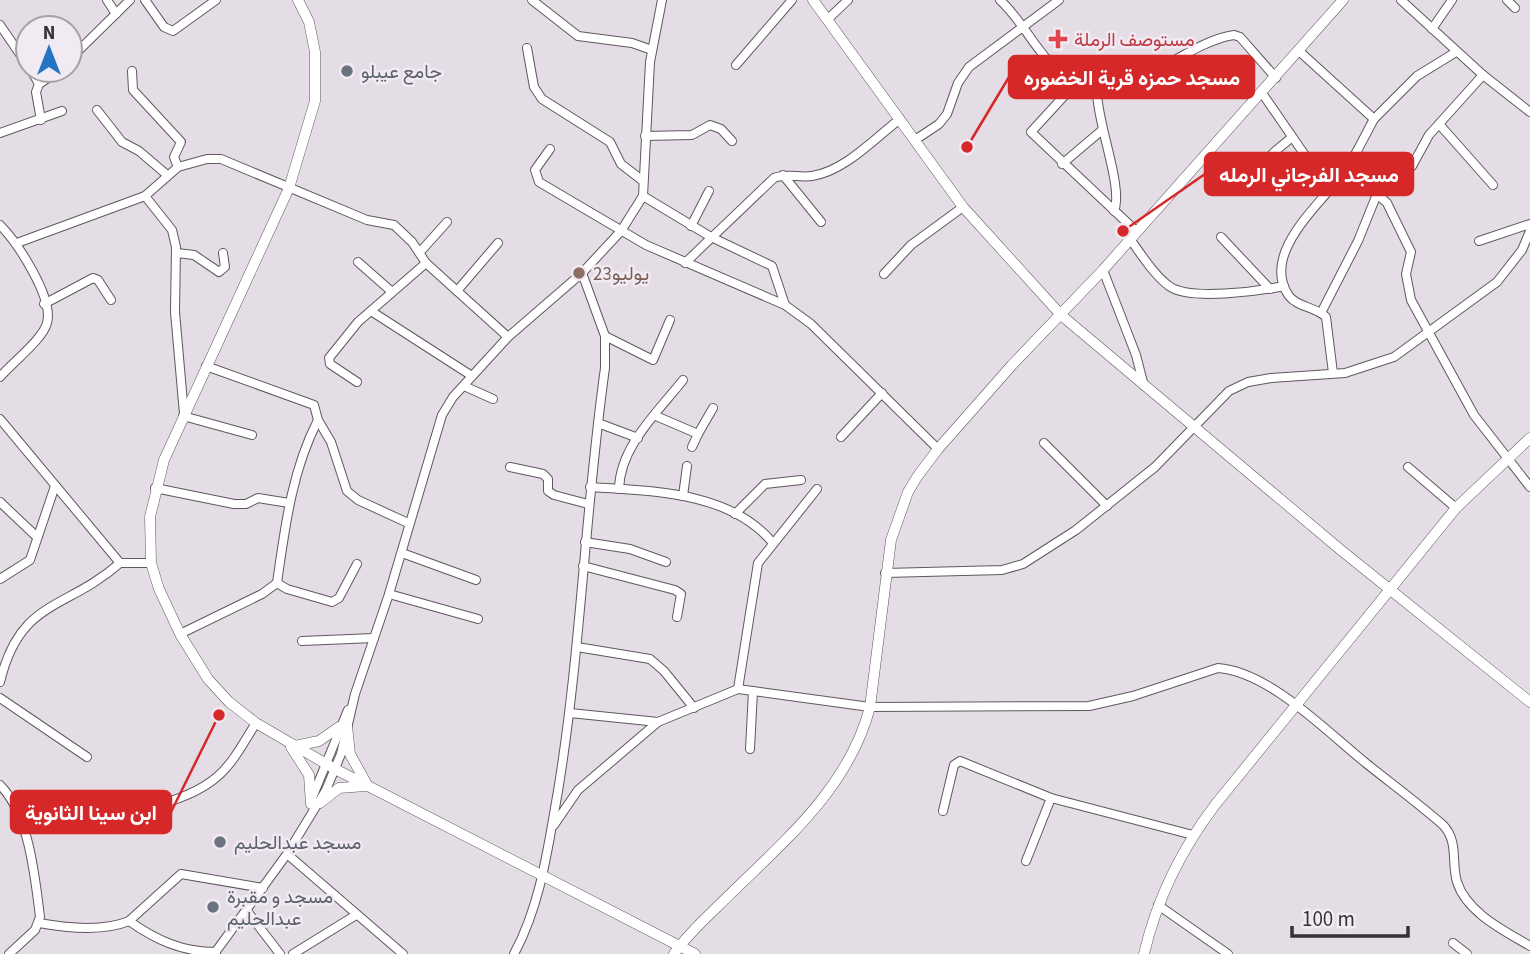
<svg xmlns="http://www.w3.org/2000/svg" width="1530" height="954" viewBox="0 0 1530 954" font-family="'Source Sans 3',Vazirmatn,sans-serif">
  <rect width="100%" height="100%" fill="#e4dde5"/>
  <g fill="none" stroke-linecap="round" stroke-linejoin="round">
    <g stroke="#5f585f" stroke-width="10">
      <g id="minor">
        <polyline points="107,0 116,14"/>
        <polyline points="145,0 164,27 173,31 216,0"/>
        <polyline points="532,0 578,36 632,43 652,50"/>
        <path d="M1000,0C1023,21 1034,49 1058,71C1069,80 1085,92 1100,92C1141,90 1191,41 1234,35L1240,37L1276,78"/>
        <polyline points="1401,0 1483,75 1530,112"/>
        <polyline points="1507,0 1515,8"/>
        <polyline points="828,19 848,0"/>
        <polyline points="0,25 28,66"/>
        <polyline points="1432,29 1452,0"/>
        <polyline points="527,48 534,87 542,99 610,142 621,164 643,181"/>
        <polyline points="1299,51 1374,119 1417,76 1456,52"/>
        <polyline points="70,59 130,0"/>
        <polyline points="736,65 792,0"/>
        <polyline points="31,70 39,84 36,92 41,120"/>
        <polyline points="132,71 133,90 181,142 174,157 178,167"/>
        <polyline points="39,84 60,70"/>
        <polyline points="1075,84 1031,132 1136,231"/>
        <path d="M1097,92C1097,123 1124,189 1114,211"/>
        <polyline points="1262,93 1309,161 1327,171 1343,173 1377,194 1387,203 1411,252 1406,274 1411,300 1474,415 1530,487"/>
        <polyline points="97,110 122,142 139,151 166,174"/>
        <polyline points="1439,124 1493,185"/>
        <polyline points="0,133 62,111"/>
        <polyline points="645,136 692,135 710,125 721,129 732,141"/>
        <polyline points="915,140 939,124 947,114 958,83 969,67 1059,0"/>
        <polyline points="550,149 535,170 539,182 646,245 785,305 811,324 938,449"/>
        <polyline points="1062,164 1101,131"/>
        <polyline points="783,175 821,222"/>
        <path d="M1264,189C1253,163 1273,154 1291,138"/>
        <polyline points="145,196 172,230 176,247 175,312 184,414"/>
        <polyline points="643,196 711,237 772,266 785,305"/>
        <path d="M0,225C17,242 54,298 47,323C43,339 12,363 0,377"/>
        <polyline points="691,226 709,191"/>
        <polyline points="1221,237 1270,289"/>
        <path d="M1130,239C1141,254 1154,275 1169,286C1189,301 1260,291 1284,286"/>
        <polyline points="1479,241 1530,224"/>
        <polyline points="17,243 145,196 178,167 207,159 221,159 367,220 394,225 412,242 426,263 508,337"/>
        <polyline points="420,252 447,222"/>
        <polyline points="177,253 194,255 219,272 225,267 223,253"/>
        <polyline points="358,262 392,292"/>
        <path d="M685,263L774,178C787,173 799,178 812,176C845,171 875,138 900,119"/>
        <polyline points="1103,270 1136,355 1144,386"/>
        <polyline points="884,274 911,245 963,207"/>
        <polyline points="457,291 498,243"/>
        <polyline points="44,304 93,278 98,280 111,300"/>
        <polyline points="371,311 472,376"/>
        <polyline points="1321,313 1358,241 1377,194 1412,166 1429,135 1483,75"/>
        <polyline points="605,336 653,360 670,320"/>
        <polyline points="206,366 314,405 318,420 331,442 347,491 358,500 408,523"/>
        <path d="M1333,373L1326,317C1316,307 1297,307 1289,296C1259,253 1323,202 1345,171C1356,155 1364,137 1374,119"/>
        <polyline points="357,382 330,364 329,358 358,322 426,263"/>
        <polyline points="464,386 493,399"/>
        <polyline points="183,416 252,435"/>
        <polyline points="656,416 698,434 713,408"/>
        <polyline points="0,419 120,563 151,563"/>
        <polyline points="598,423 638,438"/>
        <polyline points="841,437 882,393"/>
        <polyline points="1044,443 1107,506"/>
        <polyline points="692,447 698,434"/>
        <polyline points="510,467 543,474 548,479 548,491 554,495 588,504"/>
        <polyline points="1408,467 1456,508"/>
        <path d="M590,487C651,491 729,491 772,542"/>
        <polyline points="155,488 234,504 246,504 258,498 289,503"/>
        <path d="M619,489C620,446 658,412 683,380"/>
        <polyline points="683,496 687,466"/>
        <polyline points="0,502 37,537"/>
        <polyline points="735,514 765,484 801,480"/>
        <polyline points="585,542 630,549 666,562"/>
        <polyline points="402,553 476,580"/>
        <polyline points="583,566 675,590 681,594 677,617"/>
        <polyline points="885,573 1002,570 1023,564 1076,530 1155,467 1229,391 1248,382 1271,378 1345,373 1394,357 1497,282 1522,250 1530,231"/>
        <polyline points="0,579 30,560 55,486"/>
        <polyline points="277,583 287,589 332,602 339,598 357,564"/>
        <polyline points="389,594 478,619"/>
        <path d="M180,634L262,594L277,583C285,527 292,470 318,420"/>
        <polyline points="302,641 374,638"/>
        <polyline points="577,647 650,659 664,671 694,708"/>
        <path d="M0,682C20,599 65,611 120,563"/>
        <polyline points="738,689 758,563 817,489"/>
        <polyline points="0,698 87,757"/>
        <path d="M570,713L658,722L738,689L870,707L1089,706L1133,696L1218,668C1270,672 1327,732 1367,764C1392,784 1419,804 1443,825C1459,842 1451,862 1457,882C1467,913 1505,931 1530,946"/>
        <polyline points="750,749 753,691"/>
        <path d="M0,785C29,814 35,877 40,917L35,930L9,954"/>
        <polyline points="312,798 348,710"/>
        <polyline points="943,811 954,765 960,761 1051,798 1193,835"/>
        <path d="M22,825C79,817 174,815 218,776C234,762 245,740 256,723"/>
        <polyline points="554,825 578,790 658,722"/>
        <polyline points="287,854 403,954"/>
        <polyline points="1026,861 1051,798"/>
        <polyline points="1158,905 1228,954"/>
        <polyline points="247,911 280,954"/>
        <path d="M129,921C156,940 182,952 216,952"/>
        <path d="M39,923C67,928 103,932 129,921L181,874L263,888"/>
        <polyline points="1453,943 1467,954"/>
        <polyline points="214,954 287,854 326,790 341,754 355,694 389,594 442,415 453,397 508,337 582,273 621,231 643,196 650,62 662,0"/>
        <polyline points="293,954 356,915"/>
        <path d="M514,954C541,904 548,847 558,791C581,651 585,509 605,368V336L582,273"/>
      </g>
    </g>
    <g stroke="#5f585f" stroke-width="11">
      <g id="tertiary">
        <polyline points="298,0 309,22 315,52 315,101 289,188 164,460 150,517 151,563 159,589 180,634 208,679 229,702 256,723 335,769 695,954"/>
        <polyline points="813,0 963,207 1061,315 1342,551 1530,702"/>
        <polyline points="347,726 350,754 366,783"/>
        <polyline points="295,746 319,741 339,727"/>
        <polyline points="291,747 309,775 311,804"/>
        <polyline points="320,803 339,788 365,786"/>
        <path d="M674,954C685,937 702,922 717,907C777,847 848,792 870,707L891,540L908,492L917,477L938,449L1012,365L1103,270L1343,0"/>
        <path d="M1144,954C1157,898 1181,850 1215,805L1456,508L1530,438"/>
      </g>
    </g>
    <use href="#minor" stroke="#fff" stroke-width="8"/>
    <use href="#tertiary" stroke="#fff" stroke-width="10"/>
  </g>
  <path fill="#e0444e" stroke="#f2eaf2" stroke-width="2.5" d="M1054.5 28.5h7v7h7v7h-7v7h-7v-7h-7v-7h7z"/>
  <g fill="#6b7280" stroke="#f2eaf2" stroke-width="2.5">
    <circle cx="347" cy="71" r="7"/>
    <circle cx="220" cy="842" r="7"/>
    <circle cx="213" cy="907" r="7"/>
  </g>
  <circle fill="#8d6e63" stroke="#f2eaf2" stroke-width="2.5" cx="579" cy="273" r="7"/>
  <g text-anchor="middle" stroke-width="5" stroke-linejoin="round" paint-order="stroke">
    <g font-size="19" fill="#be3a42" stroke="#f2eaf2" text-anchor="start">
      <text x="1074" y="46">مستوصف الرملة</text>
    </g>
    <g font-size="19" fill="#5b616d" stroke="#f2eaf2" text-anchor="start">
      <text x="361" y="78">جامع عيبلو</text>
      <text x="234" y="849">مسجد عبدالحليم</text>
      <text x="227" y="903">مسجد و مقبرة<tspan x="227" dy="22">عبدالحليم</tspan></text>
    </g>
    <g font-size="19" fill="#785e54" stroke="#f2eaf2" text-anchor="start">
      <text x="593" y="280">23يوليو</text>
    </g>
  </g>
  <path fill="none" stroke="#d62828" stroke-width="2.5" d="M967 147L1009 77M1123 231L1205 174M219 715L171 812"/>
  <g fill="#d62828" stroke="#f2eaf2" stroke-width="2.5">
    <circle cx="967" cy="147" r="7"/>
    <circle cx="1123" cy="231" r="7"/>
    <circle cx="219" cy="715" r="7"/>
  </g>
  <g fill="#d62828" stroke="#d62828" stroke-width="2.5">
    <rect x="1009" y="56" width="245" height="42" rx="7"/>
    <rect x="1205" y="153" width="208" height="42" rx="7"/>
    <rect x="11" y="791" width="160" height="42" rx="7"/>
  </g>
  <g font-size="21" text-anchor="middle" font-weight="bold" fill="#fff">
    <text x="1132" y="85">مسجد حمزه قرية الخضوره</text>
    <text x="1309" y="182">مسجد الفرجاني الرمله</text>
    <text x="91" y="820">ابن سينا الثانوية</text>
  </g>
  <g transform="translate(49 49)"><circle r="33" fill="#f2eaf2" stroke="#a6a0a6" stroke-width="2"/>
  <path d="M0-5L12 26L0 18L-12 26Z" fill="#2574c3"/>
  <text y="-10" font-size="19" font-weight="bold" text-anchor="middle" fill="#353235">N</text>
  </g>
  <path d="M1292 926v10h116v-10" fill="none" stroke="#353235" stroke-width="3.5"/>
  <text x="1302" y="926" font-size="21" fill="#353235" stroke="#f2eaf2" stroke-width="5" paint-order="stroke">100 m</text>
</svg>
